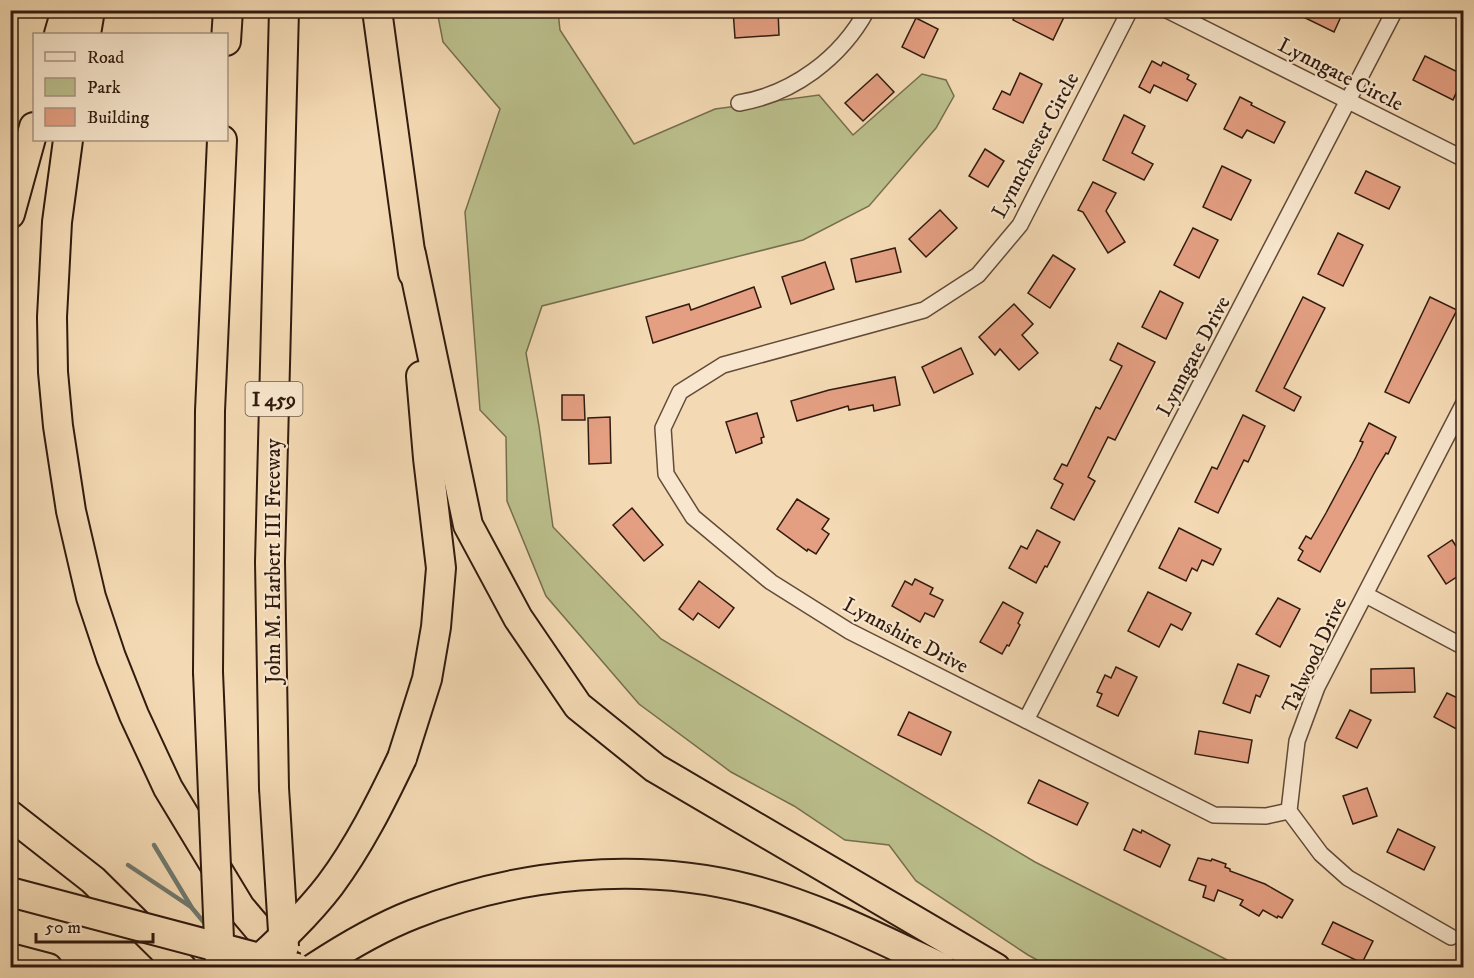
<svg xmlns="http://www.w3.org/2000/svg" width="1474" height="978" viewBox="0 0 1474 978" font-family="'IM FELL DW Pica',serif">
  <rect width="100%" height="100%" fill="#f4dab4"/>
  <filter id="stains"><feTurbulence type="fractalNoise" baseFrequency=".00333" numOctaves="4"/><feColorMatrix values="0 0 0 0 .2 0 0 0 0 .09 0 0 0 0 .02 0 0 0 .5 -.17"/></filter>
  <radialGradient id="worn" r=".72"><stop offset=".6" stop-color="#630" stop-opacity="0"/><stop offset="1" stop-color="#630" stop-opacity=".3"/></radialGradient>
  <polygon fill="#bbc08d" stroke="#766e4e" stroke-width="1.5" points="437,11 558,11 560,30 634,144 715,109 819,95 853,135 922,74 946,80 954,96 936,128 869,206 803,240 542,306 526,353 539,426 553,527 661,639 1035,862 1241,967 1050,967 1028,955 916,881 889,845 845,840 794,806 731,772 639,704 546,596 507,501 506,437 480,410 465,212 500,109 443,42"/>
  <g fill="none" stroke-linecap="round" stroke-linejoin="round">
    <g stroke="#717a6f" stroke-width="4.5">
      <polyline points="154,845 192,908 207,926"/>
      <polyline points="128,865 191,907"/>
    </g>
  </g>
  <g fill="#e49f82" stroke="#311b0f" stroke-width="1.5">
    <polygon points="733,10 778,10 779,35 735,38"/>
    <polygon points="1017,10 1050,10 1064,17 1053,40 1013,20"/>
    <polygon points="1289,10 1344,10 1334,32"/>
    <polygon points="916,18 938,29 924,58 902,47"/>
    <polygon points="1425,56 1464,75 1453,100 1413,80"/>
    <polygon points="1152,61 1161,66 1163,62 1189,75 1187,79 1196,84 1187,101 1154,85 1150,93 1139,87"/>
    <polygon points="1020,73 1042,84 1023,123 993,109 1002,91 1010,95"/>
    <polygon points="877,74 894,92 863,121 845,103"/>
    <polygon points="1240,97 1252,103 1251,105 1285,122 1274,143 1247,130 1242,138 1224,129"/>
    <polygon points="1124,115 1145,126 1132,153 1153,164 1144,180 1103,160"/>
    <polygon points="985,149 1004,161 988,187 969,176"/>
    <polygon points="1222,166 1251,180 1231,220 1203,207"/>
    <polygon points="1366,171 1400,187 1389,209 1355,193"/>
    <polygon points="1093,182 1116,193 1106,211 1125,242 1108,253 1083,212 1078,210"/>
    <polygon points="940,210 957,228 926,257 909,239"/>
    <polygon points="1193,228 1218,240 1199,278 1174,265"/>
    <polygon points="1338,233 1363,245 1343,286 1318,274"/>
    <polygon points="895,248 901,272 856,282 851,259"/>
    <polygon points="1053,255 1075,269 1050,308 1028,293"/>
    <polygon points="825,262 834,289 791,304 782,277"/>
    <polygon points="754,287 761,307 653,343 646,317 689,304 691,310"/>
    <polygon points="1160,291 1183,303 1166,339 1142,327"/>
    <polygon points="1303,297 1325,308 1284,388 1301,397 1294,411 1256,391"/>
    <polygon points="1430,297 1457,310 1409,403 1385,392"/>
    <polygon points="1014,304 1033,324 1022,335 1038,353 1019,370 1000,349 995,355 979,337"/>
    <polygon points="1118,343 1155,362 1115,440 1108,437 1088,477 1095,481 1074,520 1051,508 1063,484 1054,479 1062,464 1067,466 1096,407 1100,409 1122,366 1110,360"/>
    <polygon points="961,348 973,374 934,393 922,367"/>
    <polygon points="895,377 900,405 874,411 873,405 849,410 848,406 797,421 791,401 829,390"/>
    <polygon points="562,395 584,395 585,420 562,420"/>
    <polygon points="757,413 764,437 761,438 762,443 736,453 726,422"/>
    <polygon points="1243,415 1265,426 1248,462 1244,460 1218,513 1195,502 1212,467 1217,469"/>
    <polygon points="610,417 611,463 589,464 588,418"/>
    <polygon points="1369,423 1396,437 1388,454 1386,453 1377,468 1320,572 1298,560 1303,551 1299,548 1306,536 1311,539 1326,513 1356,457 1363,442 1360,441"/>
    <polygon points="797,499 829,519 822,529 829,534 816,554 808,549 807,551 777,529"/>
    <polygon points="632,508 663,545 644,561 613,525"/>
    <polygon points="1179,528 1221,549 1213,565 1202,560 1197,571 1192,568 1186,581 1159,568"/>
    <polygon points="1037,530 1060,542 1047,567 1045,566 1036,583 1009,568 1021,546 1027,549"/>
    <polygon points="1452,540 1464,558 1464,572 1446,584 1428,556"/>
    <polygon points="915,579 933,588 930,594 943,600 934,617 925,613 920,622 892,606 905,581 912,585"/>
    <polygon points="699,581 734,608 719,628 698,613 693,620 679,609"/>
    <polygon points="1148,592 1191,613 1182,630 1171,624 1159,647 1128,631"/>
    <polygon points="1278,598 1300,609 1280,647 1256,634"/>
    <polygon points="1003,602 1023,613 1018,623 1020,625 1009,646 1007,645 1002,654 980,642"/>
    <polygon points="1238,664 1269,676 1260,697 1256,695 1250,713 1223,703"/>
    <polygon points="1116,667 1137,677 1118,716 1097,706 1102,694 1097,692 1105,675 1111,678"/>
    <polygon points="1414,668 1415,692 1371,693 1371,669"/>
    <polygon points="1447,693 1464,701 1464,733 1434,717"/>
    <polygon points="1350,710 1371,720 1357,748 1336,738"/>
    <polygon points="909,712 951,732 941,755 898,735"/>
    <polygon points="1199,731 1252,740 1248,763 1195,754"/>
    <polygon points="1039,780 1088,803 1077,825 1028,803"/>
    <polygon points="1367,788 1377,816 1353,824 1343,796"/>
    <polygon points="1133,829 1141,833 1142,830 1170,845 1160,867 1124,850"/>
    <polygon points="1398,829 1435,847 1424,870 1387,852"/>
    <polygon points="1198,858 1211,861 1212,859 1226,864 1225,867 1230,869 1230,871 1265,884 1293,900 1282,918 1278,916 1277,918 1263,910 1259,916 1240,905 1243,900 1218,890 1214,901 1203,897 1206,886 1189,880"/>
    <polygon points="1333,922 1373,941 1362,963 1322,944"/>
  </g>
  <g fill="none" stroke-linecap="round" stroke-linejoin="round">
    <g stroke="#624b38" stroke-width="18">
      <g id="street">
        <polyline points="1130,10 1020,225 978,275 924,310 723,365 680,392 663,428 666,474 693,517 771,582 849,631 1214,815 1266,816 1289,811"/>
        <polyline points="1167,10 1464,159"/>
        <path d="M739,103C793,94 841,58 867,10"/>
        <polyline points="1366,595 1464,647"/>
        <polyline points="1026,720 1395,10"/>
        <polyline points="1451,937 1348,878 1321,854 1289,811 1297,741 1317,687 1464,403"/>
      </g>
    </g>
    <g stroke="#311b0f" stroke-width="32">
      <g id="highway">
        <polyline points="377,10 413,273"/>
        <polyline points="59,34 66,10"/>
        <polyline points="86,34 90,10"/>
        <polyline points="226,41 228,10"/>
        <polyline points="68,140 57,222 52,317 53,372 58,426 71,511 91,597 111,657 134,715 168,788 240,907 289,965"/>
        <polyline points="10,214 34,127"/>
        <polyline points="411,254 468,525 518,618 578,706 655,768 996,968"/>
        <polyline points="208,672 210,411 222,140"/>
        <polyline points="402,758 427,679 436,627 441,568 428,458 421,376"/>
        <polyline points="274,788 270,562 284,10"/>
        <polyline points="10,815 93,880 182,968"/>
        <polyline points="10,958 48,968"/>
        <path d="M314,968C346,947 378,928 414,914C518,873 639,861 749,889C816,906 879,938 942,968"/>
      </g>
    </g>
    <use href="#street" stroke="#f8e7ce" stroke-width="15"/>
    <use href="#highway" stroke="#f4dab4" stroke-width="28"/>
    <g stroke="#311b0f" stroke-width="32" stroke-linecap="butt">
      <g id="highway-bridge">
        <polyline points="208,672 220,964"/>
        <polyline points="274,788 284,947"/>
        <polyline points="10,892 297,968"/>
        <path d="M250,968C278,942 307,915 330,885C359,846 381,802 402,758"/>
      </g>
    </g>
    <use href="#highway-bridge" stroke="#f4dab4" stroke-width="28"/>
  </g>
  <g text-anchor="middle" stroke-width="4.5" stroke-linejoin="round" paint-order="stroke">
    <rect fill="#f8e7ce" stroke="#6d5848" stroke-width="1.5" x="245.5" y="382" width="57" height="34" rx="4.5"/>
    <g font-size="20" font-weight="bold" fill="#311b0f">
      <text x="274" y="406">I 459</text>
    </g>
    <g font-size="21" fill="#311b0f" stroke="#f8e7ce">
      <text transform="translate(1341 74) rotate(27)" y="7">Lynngate Circle</text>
      <text transform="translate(1035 145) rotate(-62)" y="7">Lynnchester Circle</text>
      <text transform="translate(1193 356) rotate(-62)" y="7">Lynngate Drive</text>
      <text transform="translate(273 561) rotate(-90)" y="7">John M. Harbert III Freeway</text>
      <text transform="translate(906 635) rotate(28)" y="7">Lynnshire Drive</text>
      <text transform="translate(1314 655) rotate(-65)" y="7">Talwood Drive</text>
    </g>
  </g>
  <rect width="1474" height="978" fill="none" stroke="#f4dab4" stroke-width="36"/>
  <rect x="12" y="12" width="1450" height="954" fill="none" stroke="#311b0f" stroke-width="3"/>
  <rect x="18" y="18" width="1438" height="942" fill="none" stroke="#311b0f" stroke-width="1.5"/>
  <rect x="33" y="33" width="195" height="108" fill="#f8e7ce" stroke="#a89582" stroke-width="1.5"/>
  <rect x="45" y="52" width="30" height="9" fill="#f8e7ce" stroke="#a89582" stroke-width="1.5"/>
  <text x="87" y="63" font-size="18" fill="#311b0f">Road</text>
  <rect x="45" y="78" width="30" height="18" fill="#bbc08d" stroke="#a89582" stroke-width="1.5"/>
  <text x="87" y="93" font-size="18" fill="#311b0f">Park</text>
  <rect x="45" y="108" width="30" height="18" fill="#e49f82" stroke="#a89582" stroke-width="1.5"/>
  <text x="87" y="123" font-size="18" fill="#311b0f">Building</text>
  <path d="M36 933v9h117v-9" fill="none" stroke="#311b0f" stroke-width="3"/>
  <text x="45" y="933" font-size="18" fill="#311b0f" stroke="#f8e7ce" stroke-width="4.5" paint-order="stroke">50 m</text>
  <rect width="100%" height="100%" filter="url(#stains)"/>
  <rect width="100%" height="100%" fill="url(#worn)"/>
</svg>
